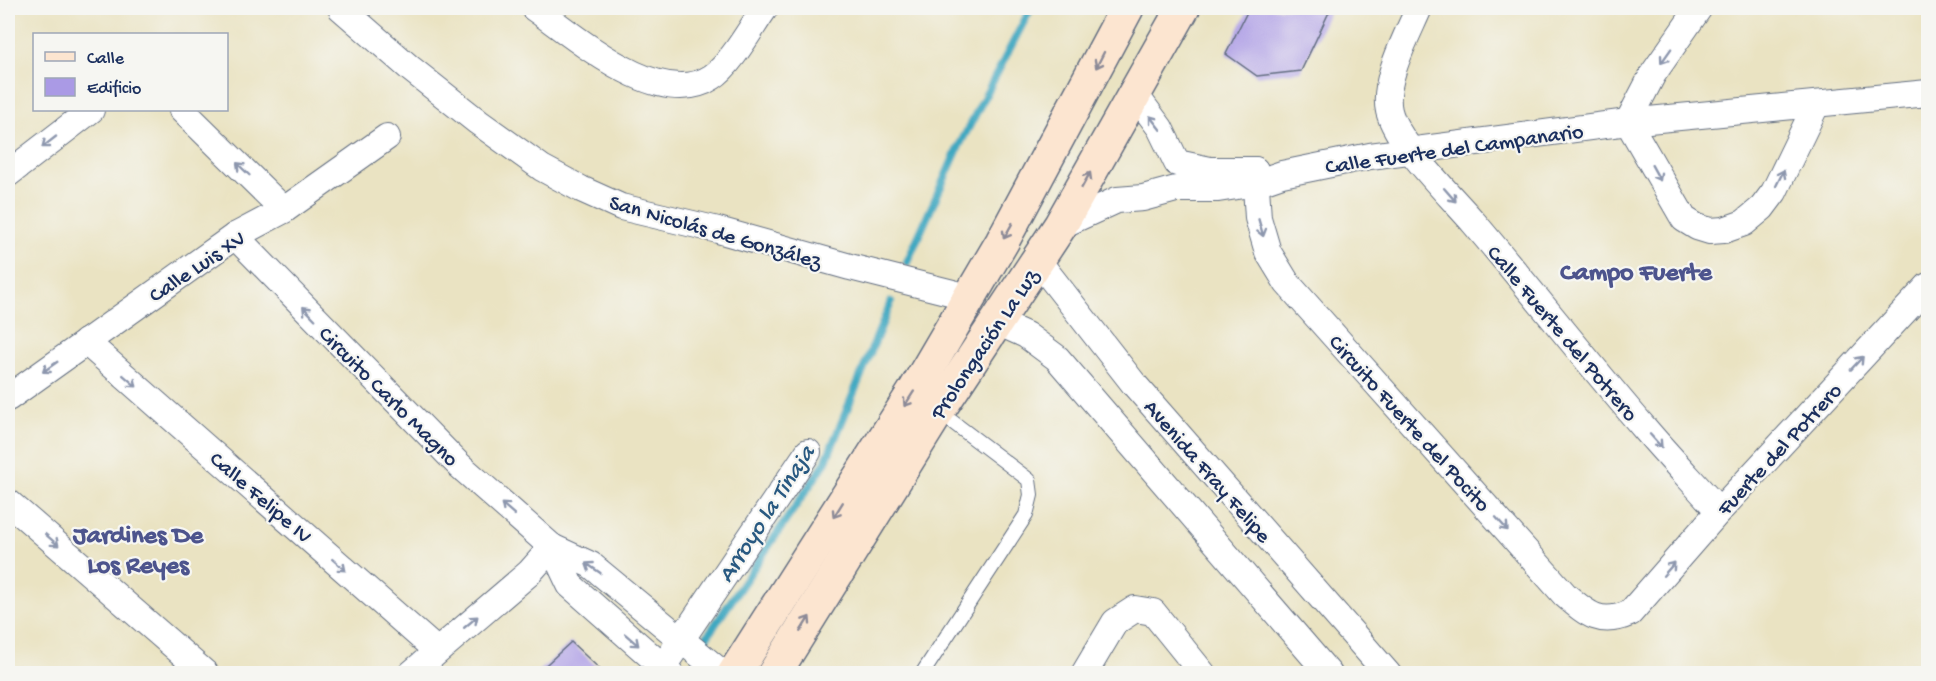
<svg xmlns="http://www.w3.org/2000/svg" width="1936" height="681" viewBox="0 0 1936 681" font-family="'Gochi Hand',sans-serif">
  <rect width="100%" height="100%" fill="#f6f6f2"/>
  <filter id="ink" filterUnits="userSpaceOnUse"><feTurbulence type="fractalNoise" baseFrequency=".0167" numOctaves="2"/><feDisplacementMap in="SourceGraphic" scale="12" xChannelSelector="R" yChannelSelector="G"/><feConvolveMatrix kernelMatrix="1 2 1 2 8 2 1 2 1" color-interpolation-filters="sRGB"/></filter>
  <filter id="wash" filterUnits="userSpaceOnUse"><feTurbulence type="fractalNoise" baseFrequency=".008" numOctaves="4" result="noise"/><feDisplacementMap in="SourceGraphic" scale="24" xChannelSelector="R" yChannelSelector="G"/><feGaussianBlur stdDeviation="1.35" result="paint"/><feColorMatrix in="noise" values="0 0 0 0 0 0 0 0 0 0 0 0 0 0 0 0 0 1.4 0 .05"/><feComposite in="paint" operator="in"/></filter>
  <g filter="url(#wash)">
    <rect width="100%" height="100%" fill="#eae3c2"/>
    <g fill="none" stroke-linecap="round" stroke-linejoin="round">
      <g stroke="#41a8c1" stroke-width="8">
        <polyline points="907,262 959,146 1031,8"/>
        <polyline points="704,641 825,463 891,302"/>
      </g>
    </g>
    <g id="blocks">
      <g fill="#aa9ae5">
        <polygon points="1249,8 1331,8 1301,71 1257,76 1226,54"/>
        <polygon points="571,642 605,674 536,674"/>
      </g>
    </g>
  </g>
  <g filter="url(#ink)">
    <use href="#blocks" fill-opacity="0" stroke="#636e81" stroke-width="1.5"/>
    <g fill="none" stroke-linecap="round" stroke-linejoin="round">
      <g stroke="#636e81" stroke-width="16">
        <polyline id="service" points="922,674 1026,515 1031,495 1029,480 938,411"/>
      </g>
      <g stroke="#636e81" stroke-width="28">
        <g id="minor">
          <polyline points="341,8 411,69 478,122 542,168 581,189 621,207 718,230 850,267 969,297"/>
          <path d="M534,8C576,37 660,112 712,77C731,65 752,26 765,8"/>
          <path d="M1419,8C1407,36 1382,81 1389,111C1397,144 1451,196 1474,223C1532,291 1587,362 1646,430C1669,457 1695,484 1719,511"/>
          <polyline points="1699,8 1653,74 1628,122 1684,219 1697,227 1710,231 1724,230 1744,223 1762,208 1774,192 1816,105"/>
          <polyline points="1134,93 1160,128 1177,163 1210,170 1255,170"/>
          <polyline points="182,110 284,210"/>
          <path d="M1255,170L1258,218L1268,252L1287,283L1565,595C1588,615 1601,626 1630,613L1719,511L1928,286"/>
          <polyline points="8,174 91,110"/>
          <polyline points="1060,226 1117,200 1143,198 1176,189 1218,189 1256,183 1282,174 1370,156 1628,122 1928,93"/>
          <polyline points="235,236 459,465 552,547 591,565 723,674"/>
          <polyline points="1038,261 1134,384 1388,674"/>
          <polyline points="997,322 1026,335 1057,358 1329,674"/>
          <polyline points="86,342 437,651"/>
          <polyline points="8,398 235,236 284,210 387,137"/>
          <polyline points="8,502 206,674"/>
          <polyline points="552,547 570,585 671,674"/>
          <polyline points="411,674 529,573 552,547"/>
          <polyline points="658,674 808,452"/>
          <polyline points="1084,674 1115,622 1135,609 1153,612 1203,674"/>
        </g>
      </g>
      <g stroke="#636e81" stroke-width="36">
        <g id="secondary">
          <polyline points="734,674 914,392 1002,242 1127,8"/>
          <polyline points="774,674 938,411 1060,226 1183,8"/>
        </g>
      </g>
      <use href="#service" stroke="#fff" stroke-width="14"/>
      <use href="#minor" stroke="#fff" stroke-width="26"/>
      <use href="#secondary" stroke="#fce5d0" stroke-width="33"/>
    </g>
    <defs><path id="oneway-shaft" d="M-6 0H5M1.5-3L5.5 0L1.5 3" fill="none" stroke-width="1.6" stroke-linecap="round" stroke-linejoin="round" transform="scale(1.5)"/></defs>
    <g stroke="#8d97ae">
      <use href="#oneway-shaft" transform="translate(1666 56) rotate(125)"/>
      <use href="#oneway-shaft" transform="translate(1155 123) rotate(-128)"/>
      <use href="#oneway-shaft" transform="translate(49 142) rotate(142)"/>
      <use href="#oneway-shaft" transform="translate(243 169) rotate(-136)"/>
      <use href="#oneway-shaft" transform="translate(1656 173) rotate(61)"/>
      <use href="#oneway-shaft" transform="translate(1780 178) rotate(-64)"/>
      <use href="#oneway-shaft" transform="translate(1450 195) rotate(49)"/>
      <use href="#oneway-shaft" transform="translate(1261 228) rotate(74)"/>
      <use href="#oneway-shaft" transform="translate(309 313) rotate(-134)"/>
      <use href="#oneway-shaft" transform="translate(1857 363) rotate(-47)"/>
      <use href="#oneway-shaft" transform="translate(50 367) rotate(145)"/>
      <use href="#oneway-shaft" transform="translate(130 381) rotate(41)"/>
      <use href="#oneway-shaft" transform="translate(1656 441) rotate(48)"/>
      <use href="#oneway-shaft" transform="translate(508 509) rotate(-139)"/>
      <use href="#oneway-shaft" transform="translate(1502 524) rotate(48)"/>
      <use href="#oneway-shaft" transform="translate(52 540) rotate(41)"/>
      <use href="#oneway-shaft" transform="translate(339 565) rotate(41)"/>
      <use href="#oneway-shaft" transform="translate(593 568) rotate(-146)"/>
      <use href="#oneway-shaft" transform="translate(1669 569) rotate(-49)"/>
      <use href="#oneway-shaft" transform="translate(471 622) rotate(-40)"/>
      <use href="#oneway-shaft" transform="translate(632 640) rotate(41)"/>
    </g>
    <g stroke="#8c8a97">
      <use href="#oneway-shaft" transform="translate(1100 60) rotate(117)"/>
      <use href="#oneway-shaft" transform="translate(1086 180) rotate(-61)"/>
      <use href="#oneway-shaft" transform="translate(1008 231) rotate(119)"/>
      <use href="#oneway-shaft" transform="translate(909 399) rotate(123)"/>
      <use href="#oneway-shaft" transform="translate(838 510) rotate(122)"/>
      <use href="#oneway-shaft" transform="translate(805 624) rotate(-58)"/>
    </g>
  </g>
  <g text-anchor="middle" stroke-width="4.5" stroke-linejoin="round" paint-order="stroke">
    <g font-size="22" fill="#1b2f5e" stroke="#f6f6f2">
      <text transform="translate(1454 147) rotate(-8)" y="8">Calle Fuerte del Campanario</text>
      <text transform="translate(716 230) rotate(16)" y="8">San Nicolás de González</text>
      <text transform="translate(196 265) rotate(-34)" y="8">Calle Luis XV</text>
      <text transform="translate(1564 332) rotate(50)" y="8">Calle Fuerte del Potrero</text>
      <text transform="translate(983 343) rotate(-56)" y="8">Prolongación La Luz</text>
      <text transform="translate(390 395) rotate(45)" y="8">Circuito Carlo Magno</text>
      <text transform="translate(1411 422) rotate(48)" y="8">Circuito Fuerte del Pocito</text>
      <text transform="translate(1778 448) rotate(-47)" y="8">Fuerte del Potrero</text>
      <text transform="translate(1209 470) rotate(49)" y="8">Avenida Fray Felipe</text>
      <text transform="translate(262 496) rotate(41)" y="8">Calle Felipe IV</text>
    </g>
    <g font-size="24" font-style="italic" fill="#285981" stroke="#f6f6f2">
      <text transform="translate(765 513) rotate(-57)" y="8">Arroyo la Tinaja</text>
    </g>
    <g font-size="26" font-weight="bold" fill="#4d548d" stroke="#f6f6f2">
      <text x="1636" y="279">Campo Fuerte</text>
      <text x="138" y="542">Jardines De<tspan x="138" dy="30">Los Reyes</tspan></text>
    </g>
  </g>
  <rect width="1936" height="681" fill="none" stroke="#f6f6f2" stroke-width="30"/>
  <rect x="33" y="33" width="195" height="78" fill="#f6f6f2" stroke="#9ea6b7" stroke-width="1.5"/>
  <rect x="45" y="52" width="30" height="9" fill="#fce5d0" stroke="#9ea6b7" stroke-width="1.5"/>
  <text x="87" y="63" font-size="18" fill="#1b2f5e">Calle</text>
  <rect x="45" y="78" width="30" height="18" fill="#aa9ae5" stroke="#9ea6b7" stroke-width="1.5"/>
  <text x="87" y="93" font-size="18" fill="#1b2f5e">Edificio</text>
</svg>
